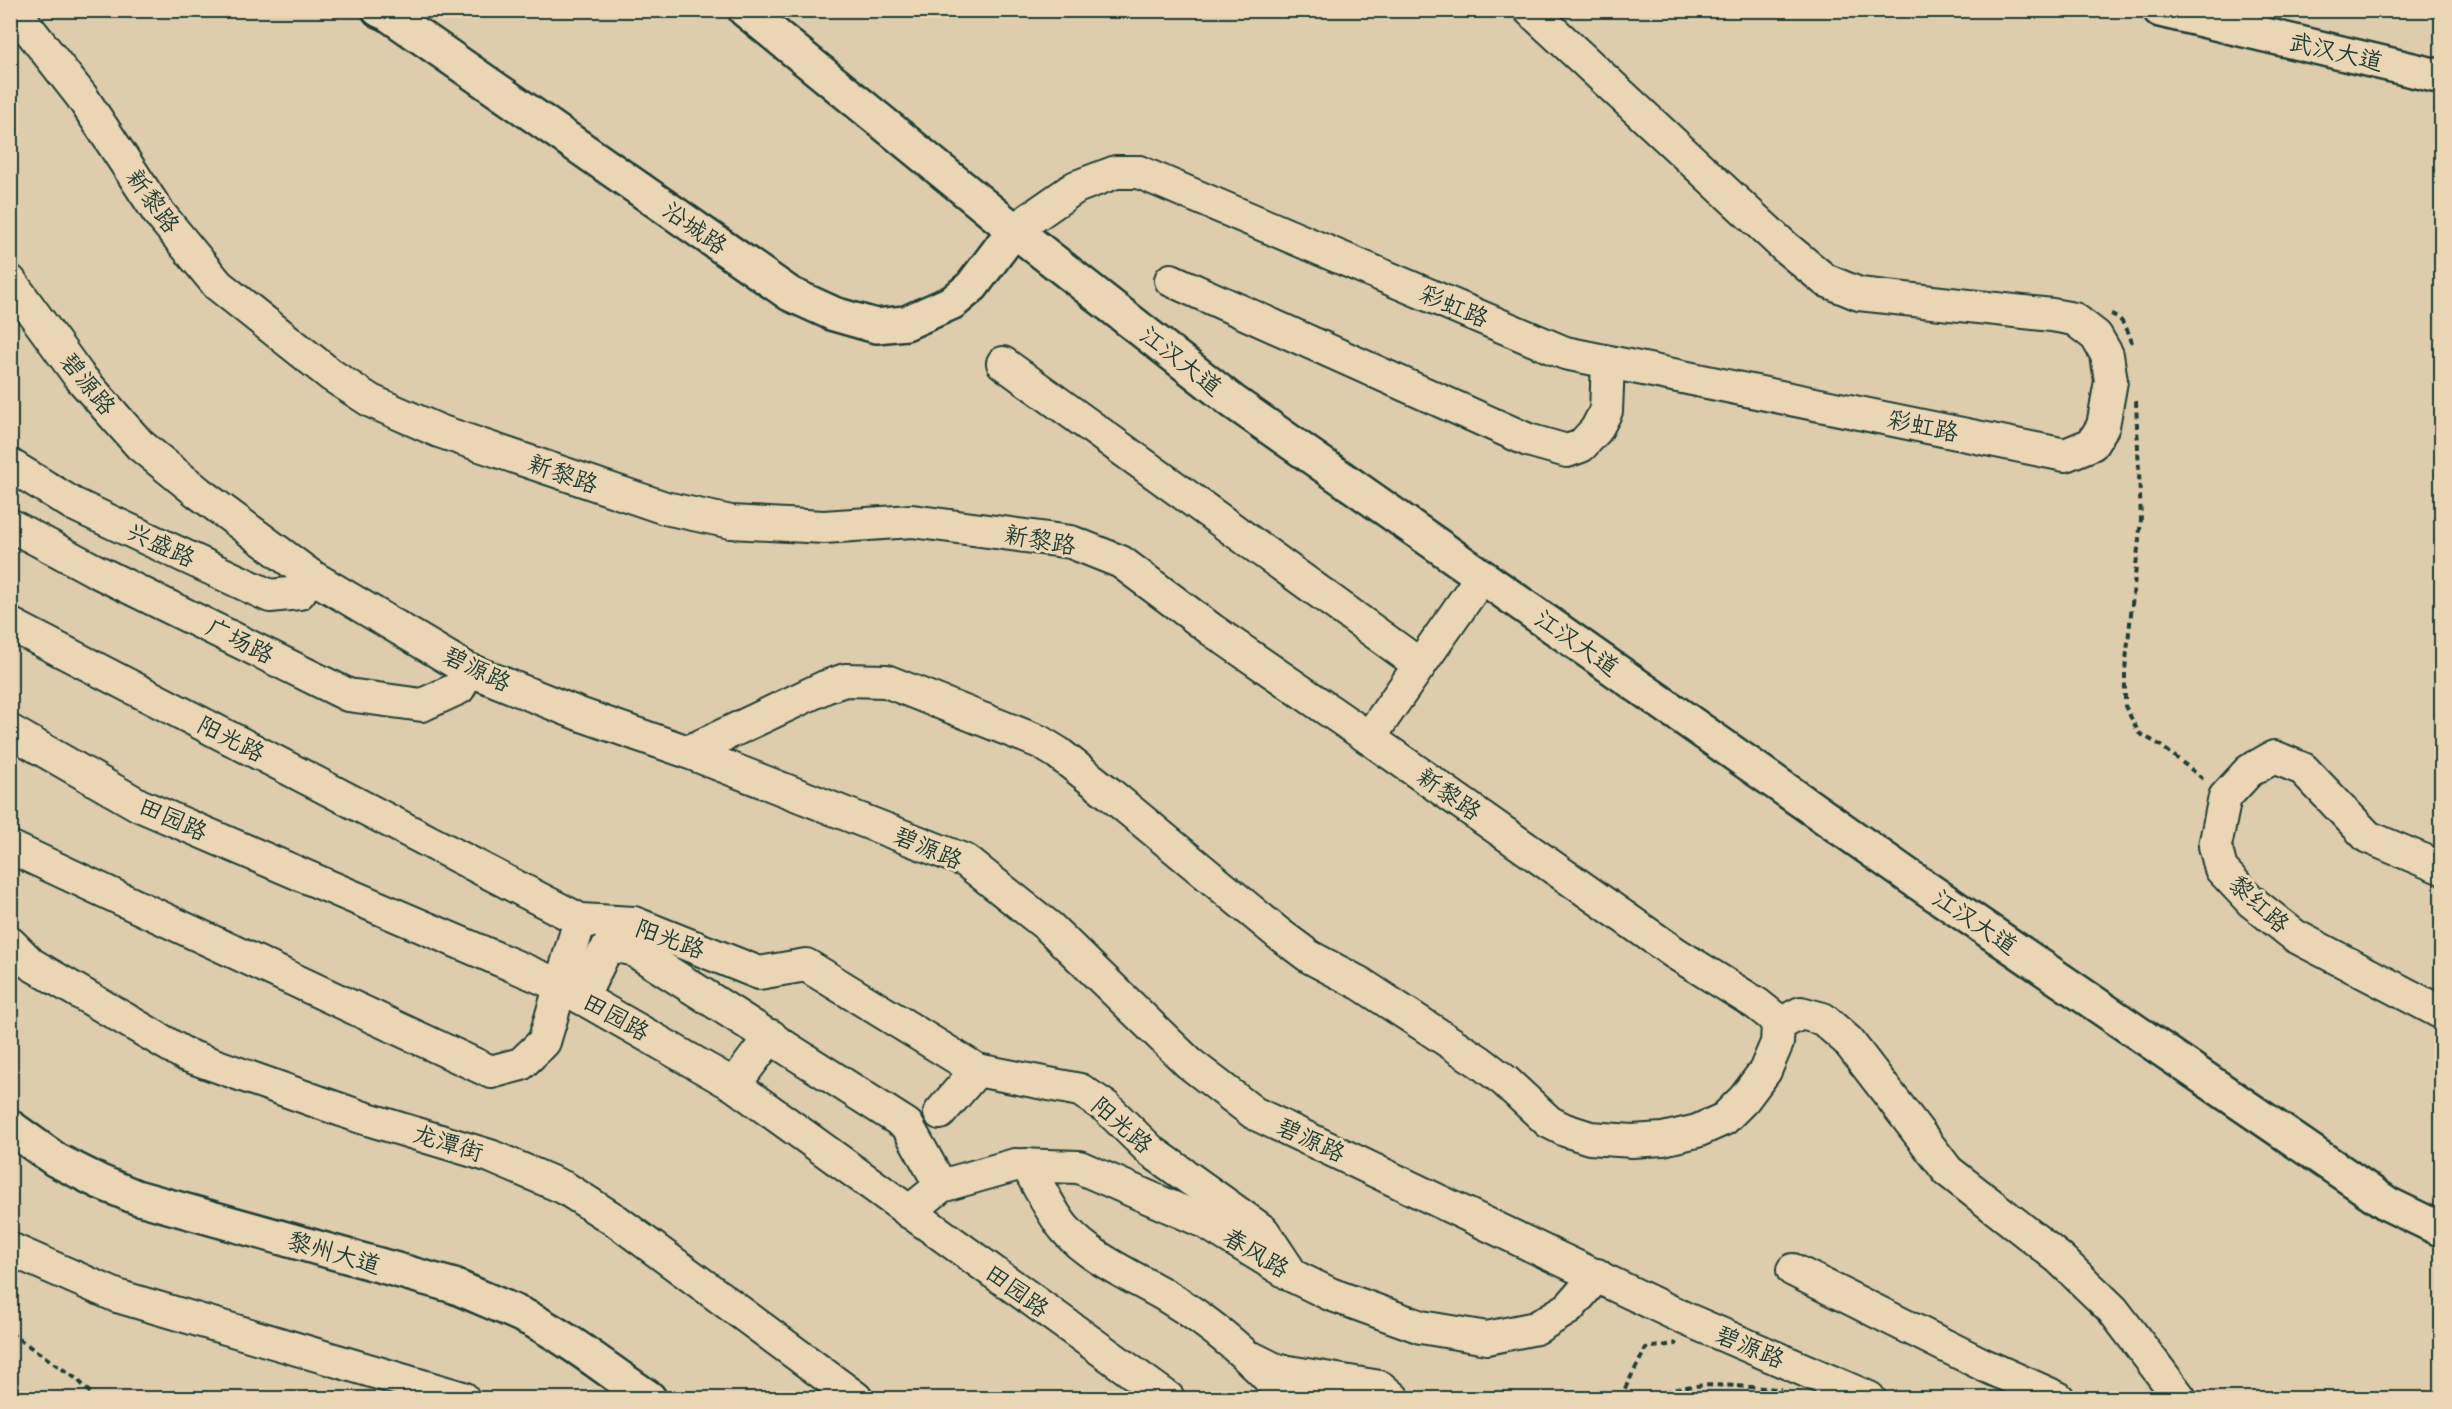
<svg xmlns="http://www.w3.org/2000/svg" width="2452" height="1409" viewBox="0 0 2452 1409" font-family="Mynerve,'LXGW WenKai TC',sans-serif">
  <rect width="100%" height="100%" fill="#decdac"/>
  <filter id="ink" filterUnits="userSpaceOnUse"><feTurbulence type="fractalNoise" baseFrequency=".0167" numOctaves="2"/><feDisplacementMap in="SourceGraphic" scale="12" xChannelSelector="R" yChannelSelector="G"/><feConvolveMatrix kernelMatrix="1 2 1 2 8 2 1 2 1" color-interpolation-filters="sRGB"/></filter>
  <g filter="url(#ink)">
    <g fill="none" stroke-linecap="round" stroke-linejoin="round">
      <g stroke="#1f3d34" stroke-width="36">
        <g id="minor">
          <polyline points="14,10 82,97 158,212 218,285 331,375 371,401 439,431 665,508 731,522 824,527 912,521 1071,542 1121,562 1212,630 1369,738 1675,953 1757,1004 1772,1016 1778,1025 1777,1043 1765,1071 1744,1099 1724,1119 1697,1131 1663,1139 1632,1141 1590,1138 1565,1130 1549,1122 1505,1081 1480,1062 1361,984 1310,957 1279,934 1110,794 1058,753 1040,742 886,681 845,680 825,687 688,752"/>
          <polyline points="1014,230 1076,187 1116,172 1139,172 1565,353 2065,455 2092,444 2103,426 2111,381 2107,355 2096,336 2074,319 2052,315 1859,294 1825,280 1785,247 1530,10"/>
          <polyline points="1171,280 1528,440 1567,451 1581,446 1596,430 1606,411 1608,362"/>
          <polyline points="10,281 79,376 140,445 199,493 311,576 467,669 579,714 688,752 966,861 1049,927 1189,1063 1254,1113 1686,1319 1869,1398"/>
          <polyline points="1003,363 1420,665"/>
          <polyline points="10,465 73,504 270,596 299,593 311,576"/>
          <polyline points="10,525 94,570 348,695 422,705 459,688 467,669"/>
          <polyline points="10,624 580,920 634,923 759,973 806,965 977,1070 1080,1090 1106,1107 1151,1151 1263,1231 1293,1276"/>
          <polyline points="10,731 139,805 561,986 734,1085 1168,1398"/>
          <polyline points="1369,738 1482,576"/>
          <polyline points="10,847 491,1072 521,1064 544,1042 580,920"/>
          <polyline points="2442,868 2368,837 2303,769 2274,757 2249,771 2225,797 2215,846 2221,869 2252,902 2295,936 2442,1013"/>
          <polyline points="10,943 31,964 186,1055 361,1117 490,1156 565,1188 618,1222 856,1398"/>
          <polyline points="582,998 603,955 610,945 632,949 907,1125 941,1186"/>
          <polyline points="1778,1025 1801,1013 1823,1019 1848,1041 1948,1171 2059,1258 2113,1310 2180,1398"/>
          <polyline points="734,1085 771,1036"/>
          <polyline points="940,1113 977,1070"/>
          <path d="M1027,1165C1037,1183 1052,1214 1065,1229C1089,1258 1136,1278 1168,1297C1214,1325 1252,1358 1287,1398"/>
          <polyline points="909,1212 941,1186 1015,1165 1079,1167 1205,1222 1293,1276 1330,1294 1421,1327 1487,1338 1536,1328 1569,1308 1597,1275"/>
          <polyline points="10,1249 117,1296 463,1398"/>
          <polyline points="1793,1270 1984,1365 2058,1398"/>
          <polyline points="1254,1359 1276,1370 1380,1387 1393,1398"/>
        </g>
      </g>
      <g stroke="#1f3d34" stroke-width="38">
        <g id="major">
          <polyline points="379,10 388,14 790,294 834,314 876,326 906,323 953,302 972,286 1014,230"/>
          <polyline points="745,10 1014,230 1232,401 1910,877 2388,1204 2442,1230"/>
          <polyline points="2160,10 2442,77"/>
          <path d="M10,1127L56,1160L100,1182L136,1197L454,1286C479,1297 505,1307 530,1319C572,1341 610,1372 649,1398"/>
        </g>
      </g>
      <g stroke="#1f3d34" stroke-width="4" stroke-dasharray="6 4.5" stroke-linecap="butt">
        <path d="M2111,314C2123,318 2129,332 2132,343"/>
        <polyline points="2136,401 2141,520 2125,670 2125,706 2139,733 2160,745 2206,781"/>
        <polyline points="10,1333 77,1379 95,1398"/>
        <polyline points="1620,1398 1646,1348 1675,1344 1676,1342"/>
        <path d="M1656,1398C1684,1377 1746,1388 1781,1389"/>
      </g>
      <use href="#minor" stroke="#ead6b4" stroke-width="32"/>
      <use href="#major" stroke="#ead6b4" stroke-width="33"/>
    </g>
  </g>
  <g text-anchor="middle" stroke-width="6" stroke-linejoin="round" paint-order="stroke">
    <g font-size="24" fill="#1f3d34" stroke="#ead6b4">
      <text transform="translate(2336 52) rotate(13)" y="8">武汉大道</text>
      <text transform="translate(153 201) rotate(54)" y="8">新黎路</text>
      <text transform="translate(695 228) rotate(35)" y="8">沿城路</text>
      <text transform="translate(1454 306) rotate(23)" y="8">彩虹路</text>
      <text transform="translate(1181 361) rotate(38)" y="8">江汉大道</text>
      <text transform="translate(88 384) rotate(51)" y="8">碧源路</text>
      <text transform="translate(1923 426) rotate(12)" y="8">彩虹路</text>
      <text transform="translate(563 474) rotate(19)" y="8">新黎路</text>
      <text transform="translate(1040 540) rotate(10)" y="8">新黎路</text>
      <text transform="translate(161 545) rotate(25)" y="8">兴盛路</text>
      <text transform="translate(240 641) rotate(26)" y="8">广场路</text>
      <text transform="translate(1577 643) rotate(35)" y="8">江汉大道</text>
      <text transform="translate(477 669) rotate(26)" y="8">碧源路</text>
      <text transform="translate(231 739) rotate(27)" y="8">阳光路</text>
      <text transform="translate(1449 794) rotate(35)" y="8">新黎路</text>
      <text transform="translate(173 819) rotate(24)" y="8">田园路</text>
      <text transform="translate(928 848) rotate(23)" y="8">碧源路</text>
      <text transform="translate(2259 904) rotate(42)" y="8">黎红路</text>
      <text transform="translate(1975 922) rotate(34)" y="8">江汉大道</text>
      <text transform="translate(670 939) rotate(20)" y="8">阳光路</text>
      <text transform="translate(616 1017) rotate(29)" y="8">田园路</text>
      <text transform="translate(1122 1125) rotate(41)" y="8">阳光路</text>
      <text transform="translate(1311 1140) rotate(25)" y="8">碧源路</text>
      <text transform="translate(448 1143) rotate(17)" y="8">龙潭街</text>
      <text transform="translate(334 1253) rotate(16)" y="8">黎州大道</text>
      <text transform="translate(1256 1253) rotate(31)" y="8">春风路</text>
      <text transform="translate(1017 1291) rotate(36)" y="8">田园路</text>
      <text transform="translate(1750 1347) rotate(23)" y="8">碧源路</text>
    </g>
  </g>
  <rect width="2452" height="1409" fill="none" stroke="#ead6b4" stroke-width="36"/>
  <rect x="18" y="18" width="2416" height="1373" fill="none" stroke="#1f3d34" stroke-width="2" filter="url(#ink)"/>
</svg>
